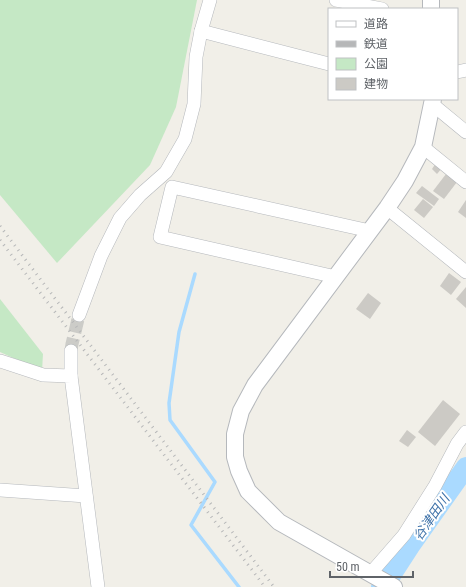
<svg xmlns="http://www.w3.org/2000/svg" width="466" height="587" viewBox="0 0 466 587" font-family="'Roboto Condensed','Noto Sans JP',sans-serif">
  <rect width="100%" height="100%" fill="#f1efe8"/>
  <g fill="#c5e8c5">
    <polygon points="0,0 197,0 176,107 150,165 57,263 0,195"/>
    <polygon points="0,299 43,354 42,371 0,352"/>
  </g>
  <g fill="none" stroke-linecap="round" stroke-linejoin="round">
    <polyline stroke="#aadaff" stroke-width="3.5" points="195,274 179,332 169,403 170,420 215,482 191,525 239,587"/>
    <polyline stroke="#aadaff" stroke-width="20" points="381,587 386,583 410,546 466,467"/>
  </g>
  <g fill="#cccac5">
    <polygon points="436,163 442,168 437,174 432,169"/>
    <polygon points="446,174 457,182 444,199 433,191"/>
    <polygon points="422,186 439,199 434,206 416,193"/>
    <polygon points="423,199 433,207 424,218 414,210"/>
    <polygon points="466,200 466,218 458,212"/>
    <polygon points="449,273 461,282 451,295 440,286"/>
    <polygon points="466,287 466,308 456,299"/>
    <polygon points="368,293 381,303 370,319 356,309"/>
    <polygon points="443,400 460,414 435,446 418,432"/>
    <polygon points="407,430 416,437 408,447 399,441"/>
  </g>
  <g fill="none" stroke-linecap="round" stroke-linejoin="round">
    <polyline stroke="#ccccc8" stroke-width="13" stroke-dasharray="13 6" stroke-linecap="butt" points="71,351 72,344 79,315"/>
    <g stroke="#b5b8bc" stroke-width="14">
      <g id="minor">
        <polyline points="336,0 382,9"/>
        <polyline points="201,31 329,64"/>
        <polyline points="457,72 466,70"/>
        <polyline points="432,104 466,132"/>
        <polyline points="423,147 466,182"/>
        <polyline points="387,208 466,272"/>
        <polyline points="336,277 160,237 172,187 370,231"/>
        <polyline points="79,315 101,256 120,218 140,195 166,172 185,139 194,104 196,57 201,31 210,0"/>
        <polyline points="0,361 43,375 71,376 98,587"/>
        <polyline points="71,376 71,351"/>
        <polyline points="0,490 86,496"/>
        <polyline points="370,574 404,535 435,486 457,444 466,432"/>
      </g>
    </g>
    <g stroke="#b5b8bc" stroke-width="18">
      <g id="tertiary">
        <polyline points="431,0 431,9"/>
        <polyline points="394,587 279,522 248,491 239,471 235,457 235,434 241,411 255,385 387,208 405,181 423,147 433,99"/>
      </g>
    </g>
    <use href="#minor" stroke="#fff" stroke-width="13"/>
    <use href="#tertiary" stroke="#fff" stroke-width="16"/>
    <g stroke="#b6b7b8" stroke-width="3" stroke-dasharray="1 5" stroke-linecap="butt">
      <polyline points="0,226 274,587"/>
      <polyline points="0,240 265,587"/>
    </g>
  </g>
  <g text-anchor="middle" stroke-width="4" stroke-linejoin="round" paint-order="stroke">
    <g font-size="13" font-style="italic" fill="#4174aa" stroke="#fff">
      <text transform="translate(431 517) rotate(-55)" y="5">谷津田川</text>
    </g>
  </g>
  <rect x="328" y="8" width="130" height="92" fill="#ffffff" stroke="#bfc1c3"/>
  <rect x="336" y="21" width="20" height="6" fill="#ffffff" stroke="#bfc1c3"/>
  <text x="364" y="28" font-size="12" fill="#5f6368">道路</text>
  <rect x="336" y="41" width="20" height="6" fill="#b6b7b8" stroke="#bfc1c3"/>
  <text x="364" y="48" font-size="12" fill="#5f6368">鉄道</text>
  <rect x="336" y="58" width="20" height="12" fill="#c5e8c5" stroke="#bfc1c3"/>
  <text x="364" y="68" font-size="12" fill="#5f6368">公園</text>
  <rect x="336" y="78" width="20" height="12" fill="#cccac5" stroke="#bfc1c3"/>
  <text x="364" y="88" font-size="12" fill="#5f6368">建物</text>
  <path d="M330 571v6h83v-6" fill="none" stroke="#5f6368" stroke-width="2"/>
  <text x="336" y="571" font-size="12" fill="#5f6368" stroke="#ffffff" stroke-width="3" paint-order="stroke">50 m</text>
</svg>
